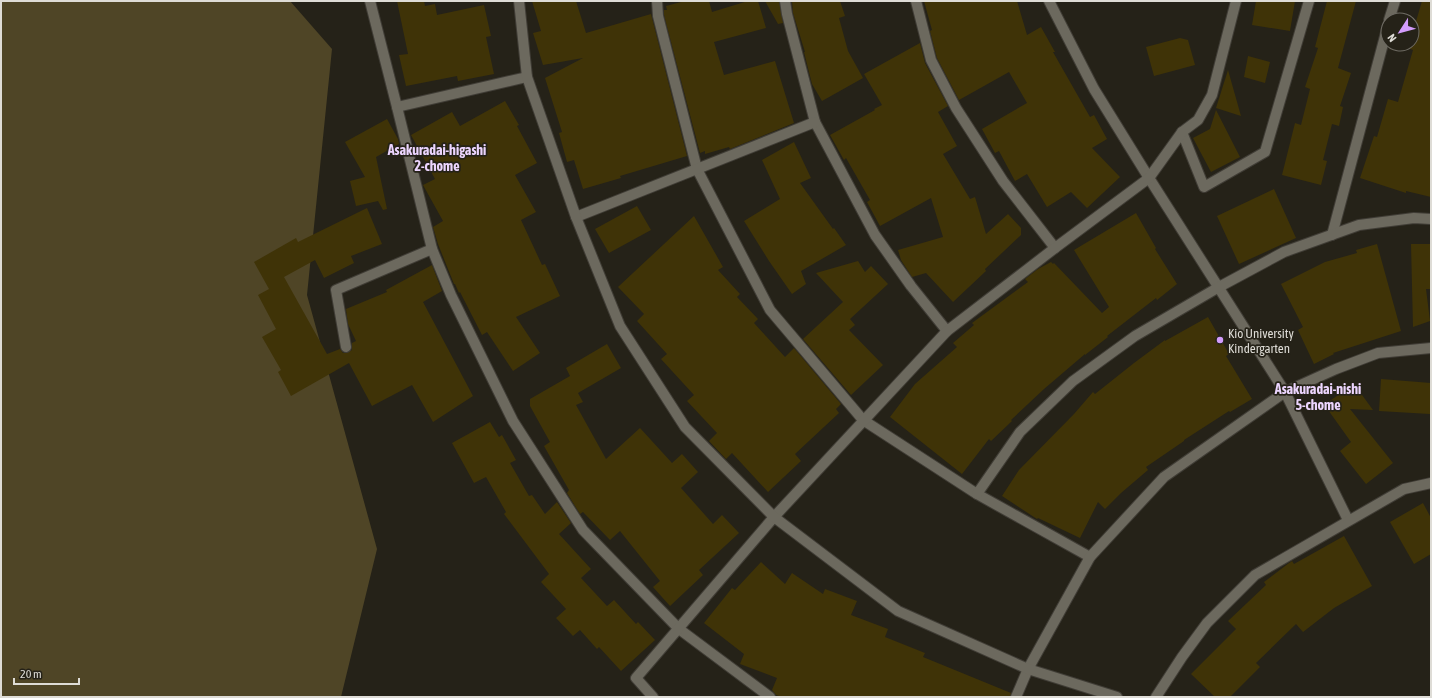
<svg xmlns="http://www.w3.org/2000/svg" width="1432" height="698" viewBox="0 0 1432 698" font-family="'Asap Condensed',sans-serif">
  <rect width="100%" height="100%" fill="#252218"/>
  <polygon fill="#4f4526" points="1,1 290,1 332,49 307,295 377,549 341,697 1,697"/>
  <g fill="#3f3307">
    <polygon points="397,1 424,1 425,6 435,4 437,15 484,5 491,36 486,37 494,74 458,81 457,76 406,86 399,55 408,54"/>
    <polygon points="532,1 576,1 586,33 651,14 687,156 620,176 621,178 583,189 574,160 567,162 559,133 562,132 545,78 583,58 543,65 533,33 541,31"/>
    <polygon points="685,1 709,1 712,12 748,1 758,1 766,28 714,42 724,75 775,61 794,123 730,149 729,147 705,154 705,151 700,153 664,15 664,10 667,10 666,6"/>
    <polygon points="765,1 779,1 783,23 778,24"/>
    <polygon points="792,1 840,1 845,16 839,18 848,51 863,78 822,101 812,84 804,52 805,52 793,13"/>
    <polygon points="924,1 1017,1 1027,35 1041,27 1055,52 1053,52 1090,117 1094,115 1107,139 1092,148 1120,177 1087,208 1071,192 1047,207 1027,174 1015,181 999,151 995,153 982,129 1027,103 1009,72 959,100 937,58 930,31 932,30"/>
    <polygon points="1256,1 1295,1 1290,31 1252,25"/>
    <polygon points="1327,1 1356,1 1338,68 1351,73 1340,106 1343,107 1339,126 1332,124 1323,160 1327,161 1321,185 1282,175 1295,123 1301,125 1310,89 1305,87 1318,48 1315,47"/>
    <polygon points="1422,1 1431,1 1431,197 1406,191 1406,193 1360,178 1374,136 1377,137 1388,99 1398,102 1413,50 1408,48 1409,44 1412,44 1412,35"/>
    <polygon points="1180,38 1188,40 1195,65 1154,76 1146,47"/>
    <polygon points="920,43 925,63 948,106 938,112 957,146 943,154 970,199 975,197 986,234 1008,214 1021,228 1021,235 985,269 986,271 953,302 926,273 912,277 901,260 898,250 943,237 931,198 880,226 867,202 870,200 846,158 844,160 830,135 875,110 874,109 882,105 864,74"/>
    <polygon points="1248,56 1270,62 1265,83 1244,77"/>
    <polygon points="1228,70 1241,116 1216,108"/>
    <polygon points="505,101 519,125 517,126 537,163 515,175 536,212 521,220 542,265 545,264 560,296 516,317 540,353 513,371 487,332 482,335 460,292 459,293 455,284 454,284 438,244 433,227 443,221 423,185 435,179 411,135 452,112 460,126"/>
    <polygon points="1216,110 1240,157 1211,172 1193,138 1210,129"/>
    <polygon points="387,119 398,139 399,144 376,157 387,209 383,210 378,201 356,206 350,181 365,177 345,142"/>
    <polygon points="794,142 811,178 800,183 833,229 834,228 846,245 801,271 806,284 792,294 769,261 744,221 780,199 762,160"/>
    <polygon points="1274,189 1296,238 1239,264 1217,216"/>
    <polygon points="637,206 651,230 609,253 595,229"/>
    <polygon points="367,208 382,244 351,256 354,263 324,278 315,260 284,277 327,354 340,349 343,353 347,353 352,350 352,343 356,341 348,324 346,309 387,292 386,290 432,265 442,291 423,302 473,396 433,422 412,385 372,406 349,363 291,396 278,372 281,370 262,337 276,329 258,295 269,289 254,262 296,238 298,242"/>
    <polygon points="1136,213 1156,248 1155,249 1177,284 1157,300 1156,298 1107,336 1108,337 1085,355 1085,354 1044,389 1011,420 1012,421 991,441 989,439 962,474 890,417 915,384 957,347 953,343 974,325 972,323 1028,282 1025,279 1038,269 1051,262 1053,264 1054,263 1102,313 1109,307 1074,250"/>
    <polygon points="694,216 723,267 718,270 740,294 737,297 758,319 754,323 785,357 794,348 841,404 836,409 839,413 795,454 801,461 768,492 732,453 726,459 709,441 717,433 687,401 694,395 661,359 667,354 637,321 644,314 618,287"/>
    <polygon points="1377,244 1401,331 1333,353 1334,354 1314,364 1298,330 1303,327 1281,284 1325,262 1357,253 1356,250"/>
    <polygon points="1411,244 1431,244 1431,289 1426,289 1430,321 1413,327"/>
    <polygon points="858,261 865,272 871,266 888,284 850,319 855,325 849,330 883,365 851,395 803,339 843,302 816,273"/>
    <polygon points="1208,317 1229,354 1226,356 1252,399 1230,412 1229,411 1184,440 1184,441 1146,467 1148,470 1121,493 1105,509 1098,502 1080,538 1038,518 1037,519 1002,496 1019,470 1074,414 1093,392 1095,394 1134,363 1165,340 1165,341"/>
    <polygon points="607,344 621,368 578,393 583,402 576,405 606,459 640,428 672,463 682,454 698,472 681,488 713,524 722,515 739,533 699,570 703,575 670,606 653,587 660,581 620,531 610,540 583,512 580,514 567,493 569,490 544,446 550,442 530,406 530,399 570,376 566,368"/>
    <polygon points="1381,379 1431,383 1430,414 1379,411"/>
    <polygon points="1354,384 1373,410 1350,409 1393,463 1366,484 1340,451 1351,442 1326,407 1321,407"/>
    <polygon points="490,422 499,437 502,435 516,460 510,463 529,496 532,495 545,514 557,502 571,523 559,534 591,569 581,578 607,606 614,600 636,624 638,622 655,640 621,671 599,647 597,649 580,630 573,636 556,618 566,609 541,582 549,574 504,514 506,512 486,477 474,483 452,443"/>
    <polygon points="1423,503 1431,518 1431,554 1414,564 1390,522"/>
    <polygon points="1344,536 1372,586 1334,608 1303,632 1296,624 1256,663 1260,667 1230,697 1215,697 1191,674 1236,629 1228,621 1266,585 1264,582 1289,563 1292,561 1294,564"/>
    <polygon points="761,562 785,584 792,573 823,594 825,589 857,601 851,615 888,629 885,637 925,653 923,657 1011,693 1010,697 782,697 776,695 772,690 777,678 740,664 744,654 704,623 732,588 735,590"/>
  </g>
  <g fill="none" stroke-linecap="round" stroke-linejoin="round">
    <g stroke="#403d36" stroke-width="12">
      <g id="street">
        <polyline points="370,1 397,107"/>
        <polyline points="657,1 658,16 697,169 770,310 863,420 977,494 1090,557"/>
        <polyline points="785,1 787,14 815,122 875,235 911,286 947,331"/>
        <polyline points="916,1 931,60 956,108 1003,181 1055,248"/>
        <polyline points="1049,1 1094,89 1149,178 1285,392 1348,520"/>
        <polyline points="1389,20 1395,1"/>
        <polyline points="527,77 397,107 432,249 451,295 513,421 583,530 679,629 770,697"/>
        <polyline points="1182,132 1204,187 1265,152 1309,1"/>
        <polyline points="576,217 815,122"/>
        <polyline points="1332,235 1388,25"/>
        <polyline points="346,347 336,290 432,249"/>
        <polyline points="977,494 1020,432 1073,381 1135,336 1219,287 1284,252 1359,225 1414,218 1431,219"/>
        <polyline points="653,697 636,678 774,517 947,331 1055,248 1149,178 1182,132 1198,120 1212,95 1236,1"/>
        <polyline points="1016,697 1028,669 1090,557 1164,477 1285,392 1336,369 1378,353 1431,348"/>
        <polyline points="1156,697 1182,657 1207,623 1255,575 1404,489 1431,483"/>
      </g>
    </g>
    <g stroke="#403d36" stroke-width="12">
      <polyline id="secondary" points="519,1 527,77 576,217 620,326 685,427 774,517 898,611 1028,669 1117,697"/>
    </g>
    <use href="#street" stroke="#6c695e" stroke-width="10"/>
    <use href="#secondary" stroke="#6c695e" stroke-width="10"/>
  </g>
  <circle fill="#d39cfc" stroke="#252218" stroke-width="1.5" cx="1220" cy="340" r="4"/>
  <g text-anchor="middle" stroke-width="3.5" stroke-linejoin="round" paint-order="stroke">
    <g font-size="13" fill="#dedcd6" stroke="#252218" text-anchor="start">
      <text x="1228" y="338">Kio University<tspan x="1228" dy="15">Kindergarten</tspan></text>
    </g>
    <g font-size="14" font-weight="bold" fill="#ecd5fe" stroke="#252218">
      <text x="437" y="155">Asakuradai-higashi<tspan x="437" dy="16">2-chome</tspan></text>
      <text x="1318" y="394">Asakuradai-nishi<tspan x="1318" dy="16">5-chome</tspan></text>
    </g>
  </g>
  <rect width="1432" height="698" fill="none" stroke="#dedcd6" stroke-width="4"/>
  <g transform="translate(1400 32) rotate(234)"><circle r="19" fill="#252218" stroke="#6f6c64"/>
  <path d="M0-3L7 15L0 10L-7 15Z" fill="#d39cfc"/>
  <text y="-6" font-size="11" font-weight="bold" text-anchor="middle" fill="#dedcd6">N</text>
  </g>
  <path d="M14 678v6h65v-6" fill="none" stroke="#dedcd6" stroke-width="2"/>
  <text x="20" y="678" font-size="12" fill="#dedcd6" stroke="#252218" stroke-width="3" paint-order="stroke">20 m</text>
</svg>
